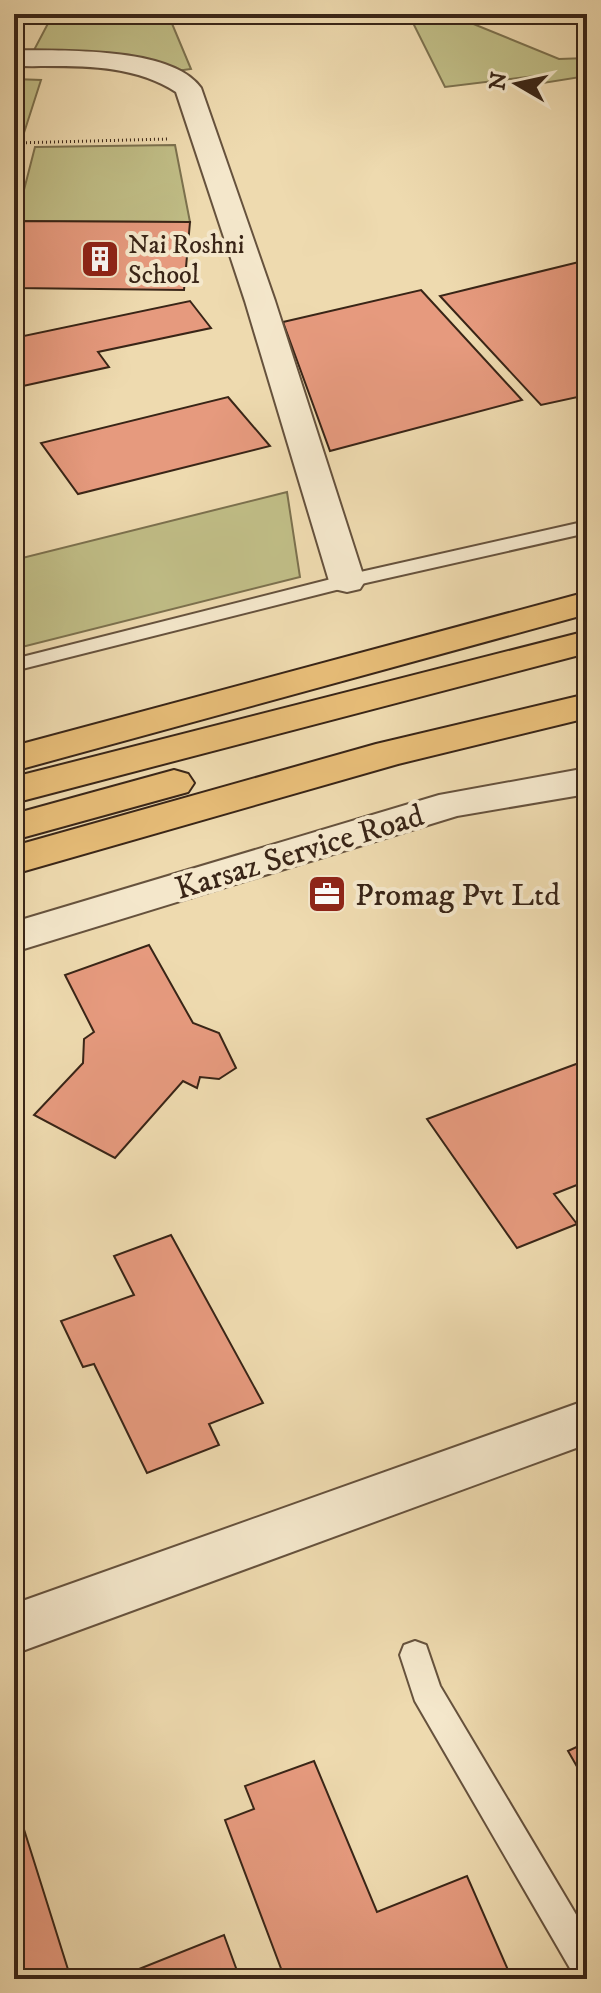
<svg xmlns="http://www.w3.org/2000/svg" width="601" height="1993" viewBox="0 0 601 1993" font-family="'IM FELL DW Pica',serif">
  <rect width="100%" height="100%" fill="#eedaaf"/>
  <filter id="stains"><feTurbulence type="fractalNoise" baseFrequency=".0025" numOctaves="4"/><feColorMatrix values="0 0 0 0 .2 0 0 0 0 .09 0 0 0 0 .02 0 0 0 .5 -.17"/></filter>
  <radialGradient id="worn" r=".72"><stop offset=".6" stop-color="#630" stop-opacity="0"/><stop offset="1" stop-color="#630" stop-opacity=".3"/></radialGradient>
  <g fill="#c0bd86" stroke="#7c714e" stroke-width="2">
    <polygon points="53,14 168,14 191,69 176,71 132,57 34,50"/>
    <polygon points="428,14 449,14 559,59 587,58 587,76 543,83 535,76 445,87 412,21 430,17"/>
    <polygon points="14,79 41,80 23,136 14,138"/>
    <polygon points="175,145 190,222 16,221 35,147"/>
    <polygon points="287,492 300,577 14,649 14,560"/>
  </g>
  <g fill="#e69a7e" stroke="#392517" stroke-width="2">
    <polygon points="16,221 190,222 184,290 14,288"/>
    <polygon points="587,260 587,395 541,405 440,296"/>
    <polygon points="421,290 522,400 330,451 283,322"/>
    <polygon points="190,301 211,328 98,352 109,367 14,388 14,338"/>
    <polygon points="228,397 270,446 78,494 41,443"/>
    <polygon points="149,945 193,1023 219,1033 236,1068 219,1079 200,1077 197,1088 183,1081 115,1158 34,1115 83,1063 84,1039 94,1032 65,975"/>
    <polygon points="587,1060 587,1181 554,1194 577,1224 517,1248 427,1119"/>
    <polygon points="171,1235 263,1403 209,1424 219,1445 147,1473 94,1364 83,1367 61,1321 134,1295 114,1256"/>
    <polygon points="587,1742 587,1784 568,1751"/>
    <polygon points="314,1761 377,1912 467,1876 512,1979 285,1979 225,1820 254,1809 245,1786"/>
    <polygon points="16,1804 71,1979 14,1979"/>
    <polygon points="224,1935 240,1979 114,1979"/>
  </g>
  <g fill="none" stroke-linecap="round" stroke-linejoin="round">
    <g stroke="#66523d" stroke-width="4">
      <g id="service">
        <polygon points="14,14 23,14 14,22"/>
        <polygon points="587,521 587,533 348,587 14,671 14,659 347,575"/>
        <polygon points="415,1641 426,1645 440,1686 587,1933 587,1979 575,1977 415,1701 400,1655 404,1645"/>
      </g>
    </g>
    <g stroke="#66523d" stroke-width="4">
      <g id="minor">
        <path d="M14,50C60,51 172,46 201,88L275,301L365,581L360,589L347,592L334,589L329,581L245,301L176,92C128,61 69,67 14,66Z"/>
        <polygon points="587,768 587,794 457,816 14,952 14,922 439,795"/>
        <polygon points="587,1400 587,1444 14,1654 14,1604"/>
      </g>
    </g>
    <g stroke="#392517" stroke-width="4">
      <g id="trunk">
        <polygon points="587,592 587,614 14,771 14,746"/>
        <polygon points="587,631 587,653 14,803 14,777"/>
        <polygon points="587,694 587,718 398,764 14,874 14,846 376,744"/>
        <polygon points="174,770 188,774 194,783 188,792 14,840 14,814"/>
      </g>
    </g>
    <polyline stroke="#392517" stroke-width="3" stroke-dasharray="1 3" stroke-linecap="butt" points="14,143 168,139"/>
    <use href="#service" fill="#f4e7cb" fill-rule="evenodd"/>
    <use href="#minor" fill="#f4e7cb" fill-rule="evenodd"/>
    <use href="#trunk" fill="#e7bd78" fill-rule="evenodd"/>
  </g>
  <defs>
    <g id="building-square" transform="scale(2)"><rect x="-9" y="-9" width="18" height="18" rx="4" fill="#8f2418" stroke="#f4e7cb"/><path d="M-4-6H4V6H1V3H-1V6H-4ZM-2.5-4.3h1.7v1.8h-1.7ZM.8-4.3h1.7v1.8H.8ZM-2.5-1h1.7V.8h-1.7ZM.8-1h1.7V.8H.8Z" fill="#fff"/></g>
    <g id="office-square" transform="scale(2)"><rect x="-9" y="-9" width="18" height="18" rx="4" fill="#8f2418" stroke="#f4e7cb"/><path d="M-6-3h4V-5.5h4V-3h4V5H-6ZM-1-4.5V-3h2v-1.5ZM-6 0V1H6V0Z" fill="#fff"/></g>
  </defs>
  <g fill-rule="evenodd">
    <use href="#building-square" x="100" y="259"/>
    <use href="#office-square" x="327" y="894"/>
  </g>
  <g text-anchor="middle" stroke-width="8" stroke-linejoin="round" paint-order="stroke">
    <g font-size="26" fill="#392517" stroke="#f4e7cb" text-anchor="start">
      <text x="128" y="253">Nai Roshni<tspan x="128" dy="30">School</tspan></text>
    </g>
    <g font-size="32" fill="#392517" stroke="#f4e7cb">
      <text transform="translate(299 851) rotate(-17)" y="11">Karsaz Service Road</text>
    </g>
    <g font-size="32" fill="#392517" stroke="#f4e7cb" text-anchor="start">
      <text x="355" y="905">Promag Pvt Ltd</text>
    </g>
  </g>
  <rect width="601" height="1993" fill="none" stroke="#eedaaf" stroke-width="48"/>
  <rect x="16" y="16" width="569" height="1961" fill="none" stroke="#392517" stroke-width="4"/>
  <rect x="24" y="24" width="553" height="1945" fill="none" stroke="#392517" stroke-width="2"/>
  <g transform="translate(517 84) rotate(279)" stroke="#f4e7cb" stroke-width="6" paint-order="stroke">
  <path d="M0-6L14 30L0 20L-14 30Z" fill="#392517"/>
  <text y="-12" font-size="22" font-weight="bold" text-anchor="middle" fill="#392517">N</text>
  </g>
  <rect width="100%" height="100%" filter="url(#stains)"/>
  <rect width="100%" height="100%" fill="url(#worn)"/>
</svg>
